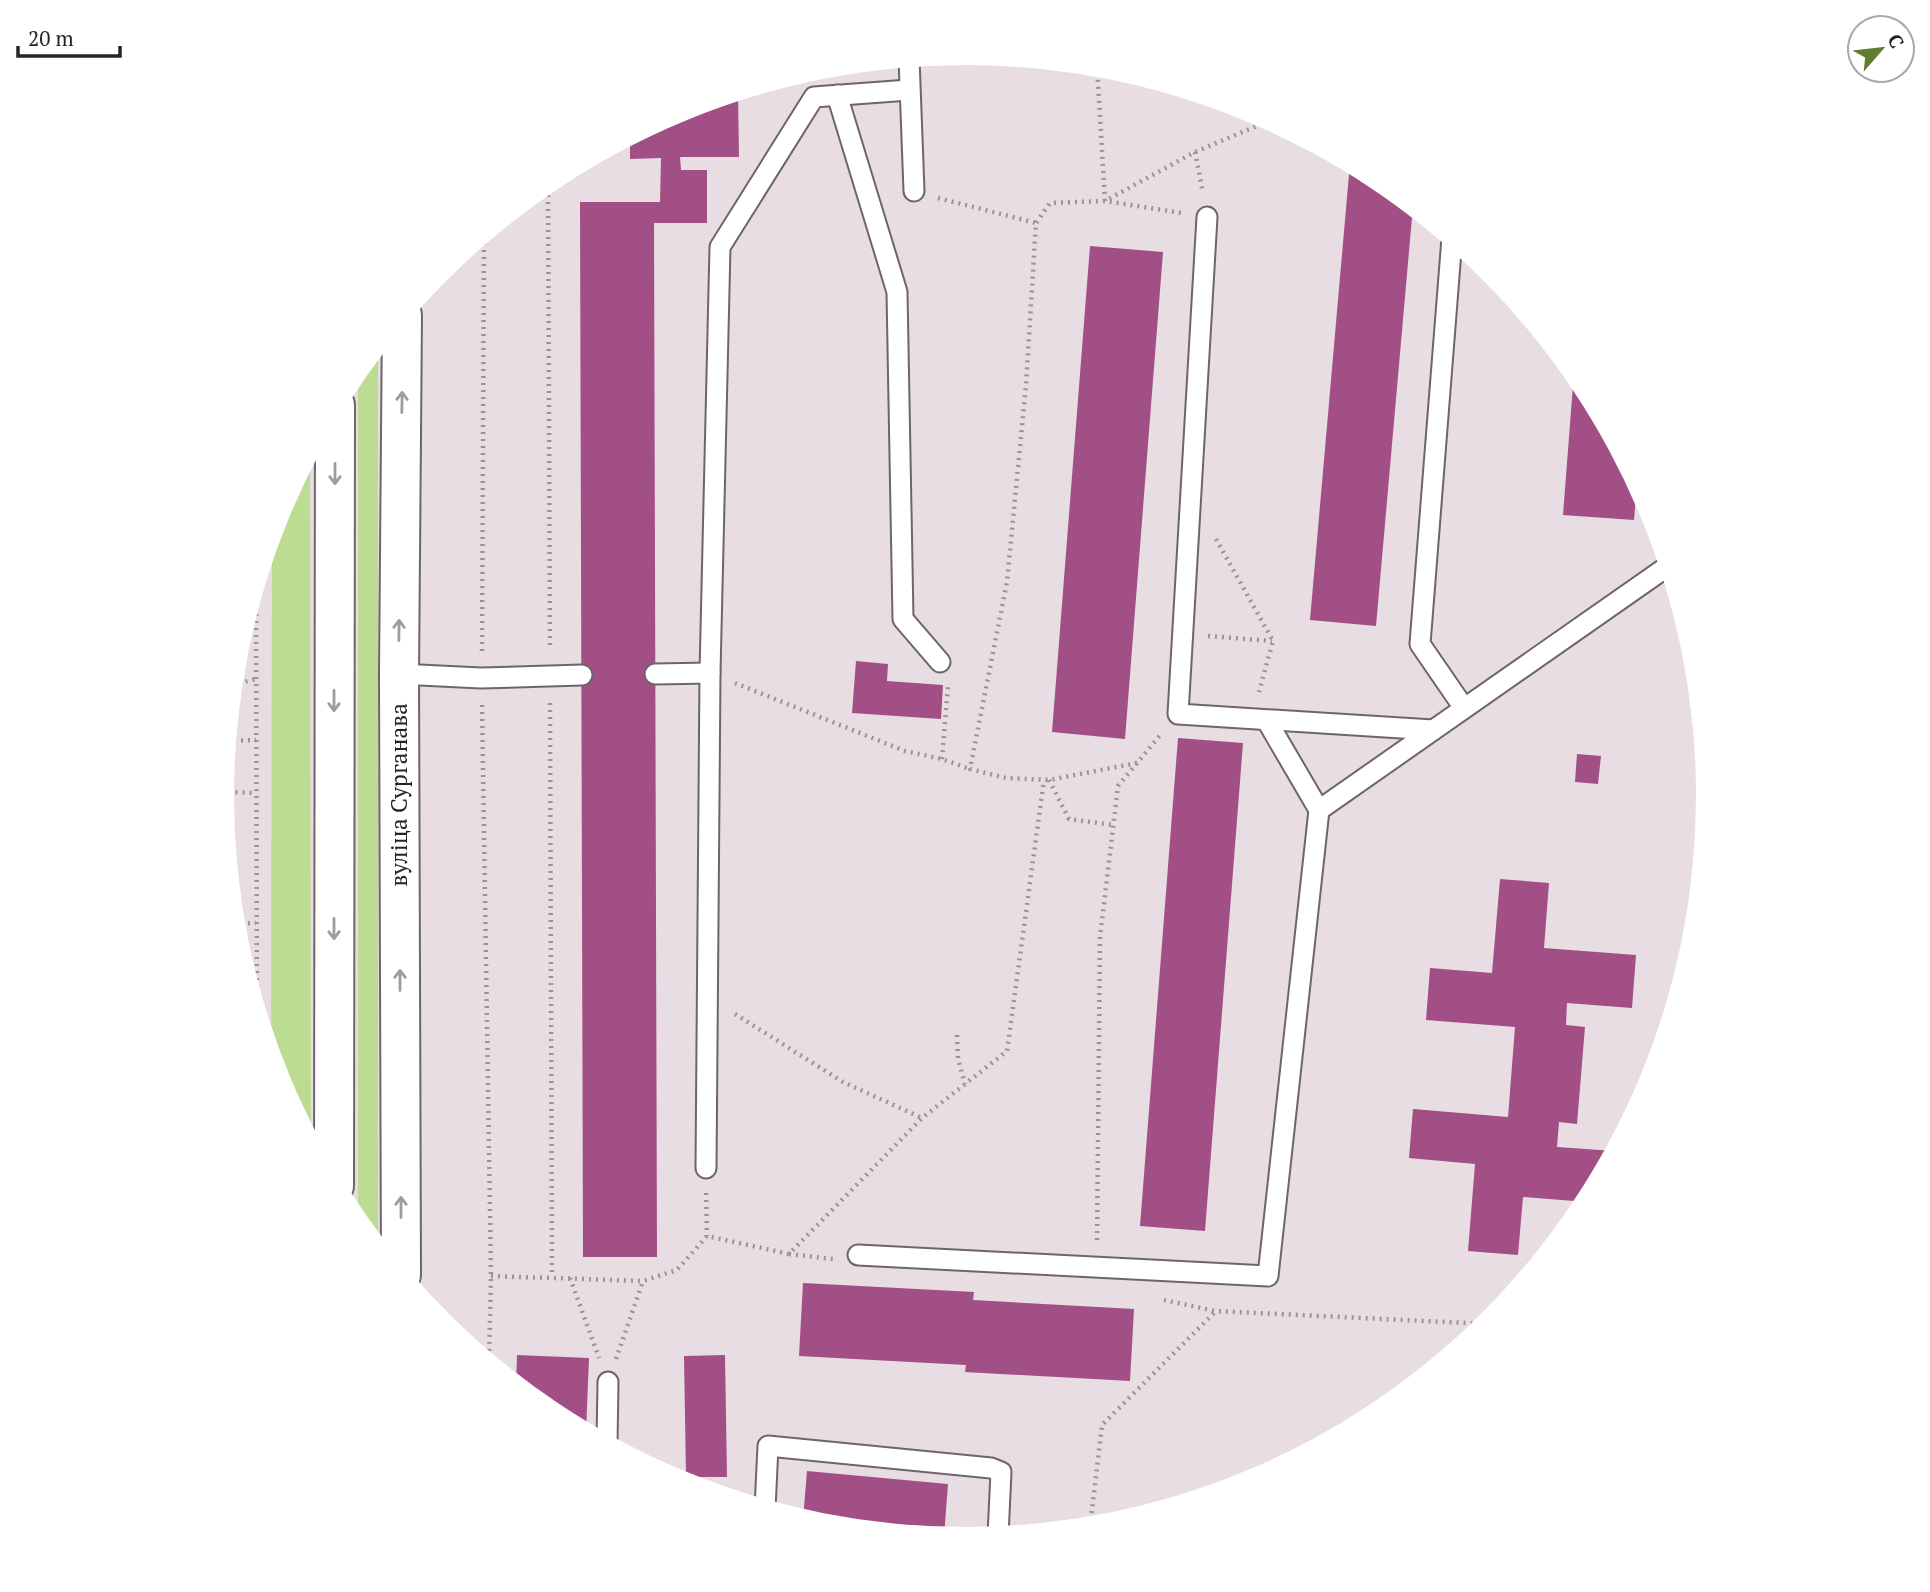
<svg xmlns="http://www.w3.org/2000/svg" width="1930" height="1592" viewBox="0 0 1930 1592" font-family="'PT Serif',serif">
  <rect width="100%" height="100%" fill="#e7dde2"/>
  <g fill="#bcdc92">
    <polygon points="378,344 378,1247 358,1223 358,370"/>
    <polygon points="310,453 311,1143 278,1080 271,1056 272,532 278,511"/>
  </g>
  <g fill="#a24f85">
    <polygon points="738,92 739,157 680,157 681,170 707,170 707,223 654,223 657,1257 583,1257 580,202 660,202 661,158 630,159 630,136 681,109"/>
    <polygon points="1350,163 1378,178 1413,206 1376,626 1310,620"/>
    <polygon points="1090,246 1163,252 1125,739 1052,732"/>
    <polygon points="1574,372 1583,383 1637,483 1634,520 1563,515"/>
    <polygon points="856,661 888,664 887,681 943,685 941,719 852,713"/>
    <polygon points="1178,738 1243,743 1205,1231 1140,1226"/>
    <polygon points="1577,754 1601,756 1598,784 1575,782"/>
    <polygon points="1500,879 1549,883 1544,948 1636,955 1632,1008 1567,1003 1566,1025 1585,1027 1577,1124 1559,1122 1557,1147 1614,1151 1587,1202 1523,1197 1518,1255 1468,1251 1475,1164 1409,1158 1413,1109 1508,1117 1515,1027 1426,1020 1430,968 1492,973"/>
    <polygon points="803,1283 974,1292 973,1300 1134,1309 1130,1381 965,1372 966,1365 799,1356"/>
    <polygon points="517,1355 589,1358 586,1432 552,1414 516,1384"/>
    <polygon points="725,1355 727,1477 686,1477 684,1356"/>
    <polygon points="807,1471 948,1484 944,1537 820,1525 803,1520"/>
  </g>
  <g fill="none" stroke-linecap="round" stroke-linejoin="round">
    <g stroke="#6e656a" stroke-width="23">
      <g id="lane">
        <polyline points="909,58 914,191"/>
        <polyline points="837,95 897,292 903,619 940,662"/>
        <polyline points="1207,217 1178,714 1433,730"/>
        <polyline points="1452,238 1420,644 1464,708"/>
        <polyline points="399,674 481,678 582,675"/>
        <polyline points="655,674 710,673"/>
        <polyline points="1319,810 1668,566"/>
        <polyline points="706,1168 710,673 720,247 814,97 909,90"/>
        <polyline points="858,1255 1268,1276 1319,810 1267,721"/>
        <polyline points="607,1444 608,1382"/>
        <polyline points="765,1509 768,1446 991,1468 1001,1472 998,1536"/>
      </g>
    </g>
    <g stroke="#6e656a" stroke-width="42">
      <g id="primary">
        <polyline points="334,1186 335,405"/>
        <polyline points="401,1275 399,674 402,315"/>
      </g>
    </g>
    <g stroke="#9b9497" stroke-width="4.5" stroke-dasharray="2 5" stroke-linecap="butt">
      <polyline points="1097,66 1105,201 1182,213"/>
      <polyline points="1195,152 1203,193"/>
      <polyline points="548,181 550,649"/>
      <polyline points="938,198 1036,223"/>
      <polyline points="1216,539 1273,641 1259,692"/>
      <polyline points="256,586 257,1010"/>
      <polyline points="1208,636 1272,641"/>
      <polyline points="482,651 484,233"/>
      <polyline points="735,683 905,751 942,759 970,769"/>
      <polyline points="232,685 256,679"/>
      <polyline points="550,703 552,1277"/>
      <polyline points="482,705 491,1276 489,1362"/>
      <polyline points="227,741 256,740"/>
      <polyline points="942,759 948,686"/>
      <polyline points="1137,763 1049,780 1006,778 970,769 1007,582 1026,385 1036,223 1050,203 1105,201 1195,152 1271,120"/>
      <polyline points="1049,780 1069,819 1113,825"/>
      <polyline points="222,790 227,792 256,793"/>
      <polyline points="234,924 256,923"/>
      <polyline points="735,1014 843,1082 922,1118"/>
      <polyline points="957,1035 958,1059 965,1084"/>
      <polyline points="706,1193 707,1236"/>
      <polyline points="1097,1240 1100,937 1118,786 1162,733"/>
      <polyline points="789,1254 833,1259"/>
      <polyline points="491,1276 643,1281 677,1270 707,1236 789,1254 922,1118 1007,1051 1044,780"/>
      <polyline points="570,1278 599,1358"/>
      <polyline points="1164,1300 1215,1311 1488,1324"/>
      <polyline points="616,1359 643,1281"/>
      <polyline points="1090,1527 1102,1425 1215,1312"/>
    </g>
    <use href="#lane" stroke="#fff" stroke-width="19"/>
    <use href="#primary" stroke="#fff" stroke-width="38"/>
  </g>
  <defs><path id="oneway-shaft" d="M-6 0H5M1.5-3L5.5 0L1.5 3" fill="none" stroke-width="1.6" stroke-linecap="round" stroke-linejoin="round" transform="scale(1.75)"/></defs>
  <g stroke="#9e9c9d">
    <use href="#oneway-shaft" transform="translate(402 402) rotate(-89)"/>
    <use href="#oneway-shaft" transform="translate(335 474) rotate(90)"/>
    <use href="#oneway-shaft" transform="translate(399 630) rotate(-89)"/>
    <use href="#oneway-shaft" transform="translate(334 701) rotate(90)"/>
    <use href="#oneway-shaft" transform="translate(334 929) rotate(90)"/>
    <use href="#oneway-shaft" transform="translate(400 980) rotate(-90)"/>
    <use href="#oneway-shaft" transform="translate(401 1207) rotate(-90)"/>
  </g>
  <g text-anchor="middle" stroke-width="7" stroke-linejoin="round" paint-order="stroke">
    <g font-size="23" fill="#272426" stroke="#fff">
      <text transform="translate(399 795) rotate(-90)" y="8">вуліца Сурганава</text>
    </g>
  </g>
  <path d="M0 0H1930V1592H0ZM234 796a731 731 0 1 1 1462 0a731 731 0 1 1-1462 0Z" fill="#fff" fill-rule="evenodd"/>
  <g transform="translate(1881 49) rotate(62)"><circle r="33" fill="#ffffff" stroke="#a9a7a8" stroke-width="2"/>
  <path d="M0-5L12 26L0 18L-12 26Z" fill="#607d32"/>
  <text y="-10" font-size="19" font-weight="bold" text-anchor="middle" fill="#272426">С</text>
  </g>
  <path d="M18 46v10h102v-10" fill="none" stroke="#272426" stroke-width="3.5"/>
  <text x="28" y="46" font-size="21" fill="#272426" stroke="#ffffff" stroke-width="5" paint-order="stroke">20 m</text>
</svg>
